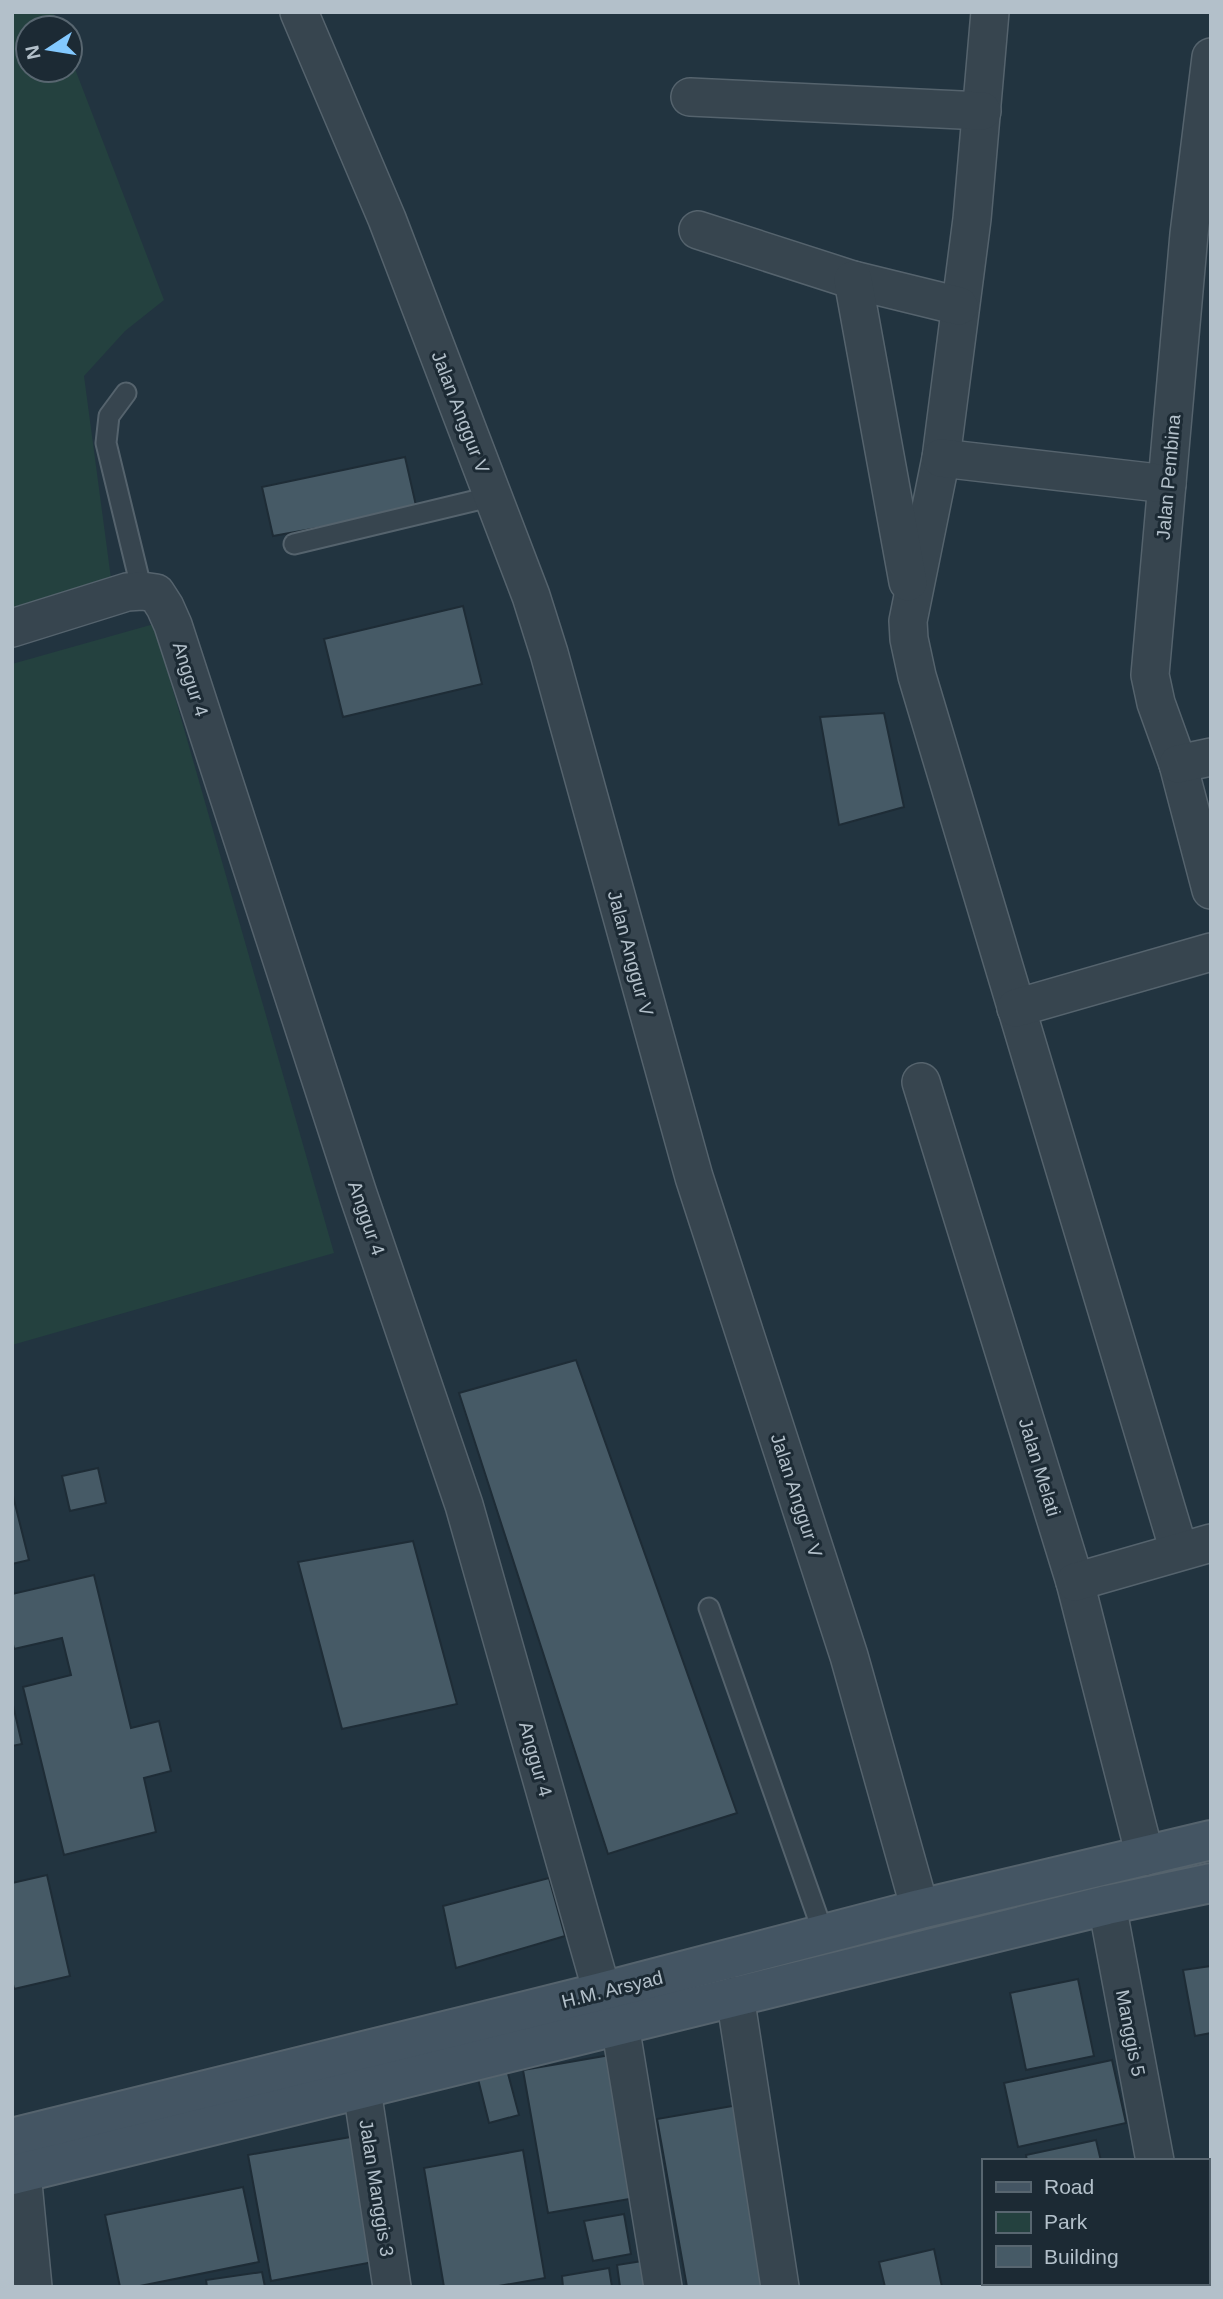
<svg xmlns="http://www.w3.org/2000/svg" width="1223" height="2299" viewBox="0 0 1223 2299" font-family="Helvetica,sans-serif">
  <rect width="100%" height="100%" fill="#223440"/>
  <g fill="#24413f">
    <polygon points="12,12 53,12 59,28 28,28 28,70 70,70 70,56 164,300 125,331 84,376 112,586 12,611"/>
    <polygon points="154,624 334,1253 12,1345 12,664"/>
  </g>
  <g fill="#465a66" stroke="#1e2c36" stroke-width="2">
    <polygon points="405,457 417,510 273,536 262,487"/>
    <polygon points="463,606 482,684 343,717 324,639"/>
    <polygon points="884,713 904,807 839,825 820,717"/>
    <polygon points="576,1360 737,1813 608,1854 459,1393"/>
    <polygon points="98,1468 106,1503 70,1511 62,1476"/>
    <polygon points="12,1492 29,1560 12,1564"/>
    <polygon points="413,1541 457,1704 342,1729 298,1562"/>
    <polygon points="94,1575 131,1728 159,1721 171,1771 144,1778 156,1832 64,1855 23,1687 71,1675 62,1638 14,1649 12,1640 12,1594"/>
    <polygon points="12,1701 22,1744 12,1746"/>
    <polygon points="47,1875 70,1976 14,1989 12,1980 12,1883"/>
    <polygon points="549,1878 565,1936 456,1968 443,1906"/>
    <polygon points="1211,1966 1211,2033 1195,2036 1183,1970"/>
    <polygon points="1078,1979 1094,2056 1026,2070 1010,1993"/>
    <polygon points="616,2054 641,2197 548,2213 523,2070"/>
    <polygon points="1112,2060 1126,2123 1018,2147 1004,2083"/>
    <polygon points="506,2066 519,2115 489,2123 477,2075"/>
    <polygon points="744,2104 776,2287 687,2287 657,2119"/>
    <polygon points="362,2135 384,2260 271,2281 248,2155"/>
    <polygon points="1096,2140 1101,2161 1027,2161 1026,2155"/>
    <polygon points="523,2150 545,2278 493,2287 444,2287 424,2168"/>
    <polygon points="243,2187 259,2262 135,2287 120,2287 105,2215"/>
    <polygon points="624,2214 631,2254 593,2261 584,2221"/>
    <polygon points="934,2249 942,2287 885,2287 879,2262"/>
    <polygon points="655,2259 660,2287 620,2287 617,2265"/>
    <polygon points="609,2268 612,2287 563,2287 562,2276"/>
    <polygon points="262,2272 265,2287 207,2287 206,2280"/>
    <polygon points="1050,2283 1096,2283 1077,2287 1051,2287"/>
  </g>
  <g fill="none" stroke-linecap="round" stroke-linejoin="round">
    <g stroke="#55636d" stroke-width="23">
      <g id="lane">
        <polyline points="126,393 109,416 106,443 142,591"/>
        <polyline points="294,544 494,496"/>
        <polyline points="709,1608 824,1935"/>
      </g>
    </g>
    <g stroke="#55636d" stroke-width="40">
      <g id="street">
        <polyline points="299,12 387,219 531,596 549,653 694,1177 849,1656 920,1909"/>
        <polyline points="990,12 972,219 941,458 908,621 909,639 917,676 1179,1551"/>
        <polyline points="1211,57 1189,234 1150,675 1156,703 1178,764 1211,890"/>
        <polyline points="690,97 982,111"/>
        <polyline points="698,230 853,280 959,306"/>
        <polyline points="853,280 908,582"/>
        <polyline points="941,458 1167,484"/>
        <polyline points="12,628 127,592 142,591 156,593 165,607 173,625 358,1194 464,1505 602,1992"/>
        <polyline points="1178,764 1211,757"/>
        <polyline points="1016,1008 1211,952"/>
        <polyline points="921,1082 1075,1582 1145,1856"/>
        <polyline points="1075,1582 1211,1543"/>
        <polyline points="1107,1905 1155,2161"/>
        <polyline points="735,1996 780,2287"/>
        <polyline points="620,2025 663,2287"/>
        <polyline points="362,2090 392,2287"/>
        <polyline points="22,2173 33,2287"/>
        <polyline points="1178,2283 1178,2287"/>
      </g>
    </g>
    <g stroke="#55636d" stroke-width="42">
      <g id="secondary">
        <polyline points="12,2138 602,1992 920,1909 1211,1840"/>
        <polyline points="12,2175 1107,1905 1211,1883"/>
      </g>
    </g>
    <use href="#lane" stroke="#37454f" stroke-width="19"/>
    <use href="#street" stroke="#37454f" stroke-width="37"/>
    <use href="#secondary" stroke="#445563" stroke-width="38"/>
  </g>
  <g text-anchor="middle" stroke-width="6" stroke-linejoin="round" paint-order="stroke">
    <g font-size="19" fill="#b3c0ca" stroke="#1c2a34">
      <text transform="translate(461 412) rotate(69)" y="7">Jalan Anggur V</text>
      <text transform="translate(1168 477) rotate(-85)" y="7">Jalan Pembina</text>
      <text transform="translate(191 679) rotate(72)" y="7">Anggur 4</text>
      <text transform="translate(631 953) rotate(75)" y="7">Jalan Anggur V</text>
      <text transform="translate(367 1218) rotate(71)" y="7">Anggur 4</text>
      <text transform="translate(1040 1467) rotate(73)" y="7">Jalan Melati</text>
      <text transform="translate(797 1495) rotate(72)" y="7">Jalan Anggur V</text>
      <text transform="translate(536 1759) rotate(74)" y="7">Anggur 4</text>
      <text transform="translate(612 1989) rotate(-14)" y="7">H.M. Arsyad</text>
      <text transform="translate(1131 2033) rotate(79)" y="7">Manggis 5</text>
      <text transform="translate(377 2188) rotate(81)" y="7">Jalan Manggis 3</text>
    </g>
  </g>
  <rect width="1223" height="2299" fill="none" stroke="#b3c0ca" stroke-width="28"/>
  <rect x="982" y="2159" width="228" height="126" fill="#1c2a34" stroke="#586670" stroke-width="2"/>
  <rect x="996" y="2182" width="35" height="10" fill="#445563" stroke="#586670" stroke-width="2"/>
  <text x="1044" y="2194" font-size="21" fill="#b3c0ca">Road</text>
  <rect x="996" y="2212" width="35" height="21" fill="#24413f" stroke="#586670" stroke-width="2"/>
  <text x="1044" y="2229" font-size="21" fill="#b3c0ca">Park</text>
  <rect x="996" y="2246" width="35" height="21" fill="#465a66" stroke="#586670" stroke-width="2"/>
  <text x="1044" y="2264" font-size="21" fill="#b3c0ca">Building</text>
  <g transform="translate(49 49) rotate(258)"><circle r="33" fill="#1c2a34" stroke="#586670" stroke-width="2"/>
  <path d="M0-5L12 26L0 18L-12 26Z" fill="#83c9ff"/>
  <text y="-10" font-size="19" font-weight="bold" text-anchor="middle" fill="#b3c0ca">N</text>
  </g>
</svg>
